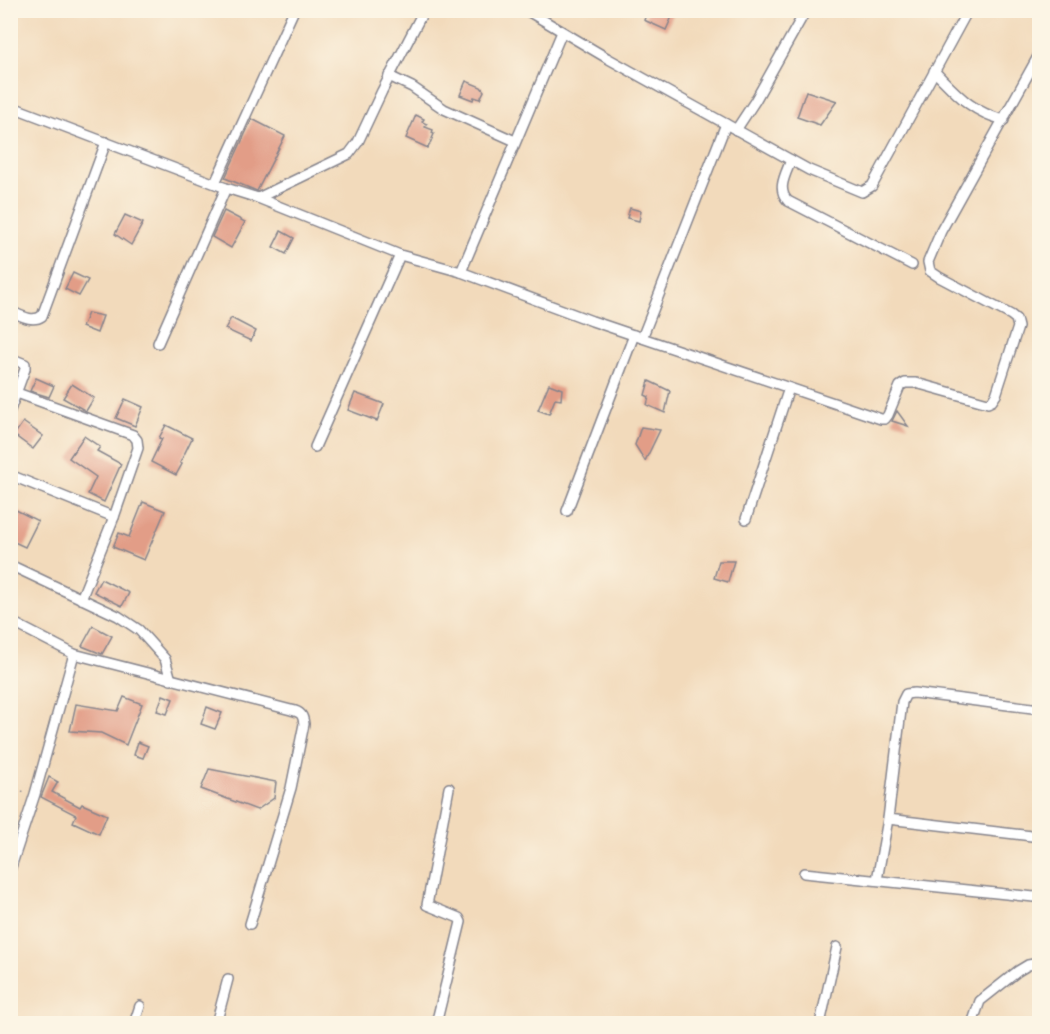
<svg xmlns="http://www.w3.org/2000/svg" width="1050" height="1034" viewBox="0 0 1050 1034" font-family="'Indie Flower',sans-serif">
  <rect width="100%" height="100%" fill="#fcf5e5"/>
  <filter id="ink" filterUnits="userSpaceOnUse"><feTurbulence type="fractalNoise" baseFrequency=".0167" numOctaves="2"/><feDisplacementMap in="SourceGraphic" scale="12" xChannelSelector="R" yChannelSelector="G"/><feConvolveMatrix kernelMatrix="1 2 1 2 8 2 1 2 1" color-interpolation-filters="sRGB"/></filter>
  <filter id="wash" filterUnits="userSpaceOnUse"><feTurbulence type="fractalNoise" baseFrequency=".008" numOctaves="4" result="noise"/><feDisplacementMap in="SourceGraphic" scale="24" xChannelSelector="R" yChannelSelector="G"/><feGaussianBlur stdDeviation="1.35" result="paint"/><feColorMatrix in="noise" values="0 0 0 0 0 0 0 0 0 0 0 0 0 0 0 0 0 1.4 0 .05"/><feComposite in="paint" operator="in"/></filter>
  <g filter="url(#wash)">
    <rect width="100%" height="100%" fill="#f2dabb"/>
    <g id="blocks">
      <g fill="#e29d87">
        <polygon points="648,10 675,10 666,30 644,20"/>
        <polygon points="466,81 481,87 484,91 480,99 474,97 473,100 460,95"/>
        <polygon points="806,91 837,101 820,125 797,117"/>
        <polygon points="416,115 424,119 422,122 427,124 425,127 433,130 432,133 434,134 428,148 406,138"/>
        <polygon points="252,119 285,136 257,191 225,178"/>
        <polygon points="630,208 641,211 639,221 627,218"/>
        <polygon points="224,211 245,222 231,248 212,237"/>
        <polygon points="125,215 143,223 131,245 115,234"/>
        <polygon points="281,231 294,238 286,254 273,247"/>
        <polygon points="73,273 88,280 79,296 65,289"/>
        <polygon points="88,313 103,316 97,333 82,327"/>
        <polygon points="231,318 256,331 251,341 225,329"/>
        <polygon points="36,378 54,386 49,397 30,391"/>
        <polygon points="649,381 670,391 665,413 647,405 649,397 645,395"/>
        <polygon points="72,384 94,398 86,411 63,398"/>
        <polygon points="549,384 562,389 561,400 555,399 549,414 538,410"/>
        <polygon points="355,393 384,404 377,421 348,410"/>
        <polygon points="125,399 143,407 135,426 116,418"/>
        <polygon points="897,411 908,426 892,421"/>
        <polygon points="23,422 43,436 33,449 14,435"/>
        <polygon points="166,425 192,438 180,463 182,464 176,475 151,462 162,439 159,438"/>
        <polygon points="641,427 660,430 645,461 635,445"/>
        <polygon points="84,436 100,447 97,451 121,464 104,502 88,494 96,477 69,458"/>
        <polygon points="143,502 165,511 144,560 113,547 119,533 129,537"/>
        <polygon points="10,507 38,521 25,547 10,540"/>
        <polygon points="719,561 734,561 728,582 714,578"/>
        <polygon points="101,579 129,593 122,606 94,592"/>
        <polygon points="93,626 112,636 102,654 82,646"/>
        <polygon points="163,695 173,699 167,714 157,711"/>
        <polygon points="124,697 142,704 126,745 101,733 70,731 76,704 118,711"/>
        <polygon points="207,707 222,713 215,729 201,724"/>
        <polygon points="138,742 148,746 143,758 134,755"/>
        <polygon points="209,769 276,782 274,798 257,810 201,789"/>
        <polygon points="49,777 58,782 52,792 80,807 82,804 107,815 99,834 73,822 76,815 41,797"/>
      </g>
    </g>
  </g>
  <g filter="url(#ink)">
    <use href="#blocks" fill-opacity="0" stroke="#86848c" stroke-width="1.5"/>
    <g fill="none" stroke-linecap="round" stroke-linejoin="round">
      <g stroke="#86848c" stroke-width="12">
        <g id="street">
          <polyline points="526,10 607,58 771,149 809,170 862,192 872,186 968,10"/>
          <path d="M934,71C957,94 971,112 1004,120"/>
          <polyline points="389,76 412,87 444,109 515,141"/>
          <polyline points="10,106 226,188 258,198 400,255 461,272 592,321 881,419 885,419 888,415 900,386 905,383 916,383 988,403 992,401 996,395 1018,327 1016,319 1011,315 939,277 930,271 928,262 941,231 1040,53"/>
          <polyline points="736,130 755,101 806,10"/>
          <path d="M791,160C786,174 776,189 788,201L912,265"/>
          <polyline points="215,183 294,10"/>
          <polyline points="258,198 349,154 358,142 382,91 424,10"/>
          <polyline points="461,272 562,32"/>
          <path d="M10,311C20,315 32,323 42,316L106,142"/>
          <polyline points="642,338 726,124"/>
          <polyline points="158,343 226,188"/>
          <polyline points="10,358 25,364 25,369 10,410"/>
          <polyline points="17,393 133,435 137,440 138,448 114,517 81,599"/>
          <polyline points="315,447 400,255"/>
          <polyline points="10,475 114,517"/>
          <polyline points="567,511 634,335"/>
          <polyline points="746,519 789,388"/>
          <polyline points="10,565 118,616 139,630 165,659 171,680"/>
          <path d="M10,621L74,654L291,710C301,712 303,715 304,724L291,788L250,924"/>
          <polyline points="888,819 1040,837"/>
          <polyline points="10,870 35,794 74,654"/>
          <polyline points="804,873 1034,897 1040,895"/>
          <polyline points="877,880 888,819 902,702 906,694 914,693 1040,709"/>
          <polyline points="134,1024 140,1006"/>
          <polyline points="216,1024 228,979"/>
          <polyline points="436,1024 461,922 459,918 427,905 449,788"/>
          <polyline points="820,1024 837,947"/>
          <polyline points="972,1024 980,1001 1018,971 1028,965 1040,963"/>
        </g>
      </g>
      <polyline stroke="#86848c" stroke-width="2" stroke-dasharray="1.5 4.5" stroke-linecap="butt" points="10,790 25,792"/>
      <use href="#street" stroke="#fff" stroke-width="9"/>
    </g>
  </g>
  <rect width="1050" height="1034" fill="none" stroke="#fcf5e5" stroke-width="36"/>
</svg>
